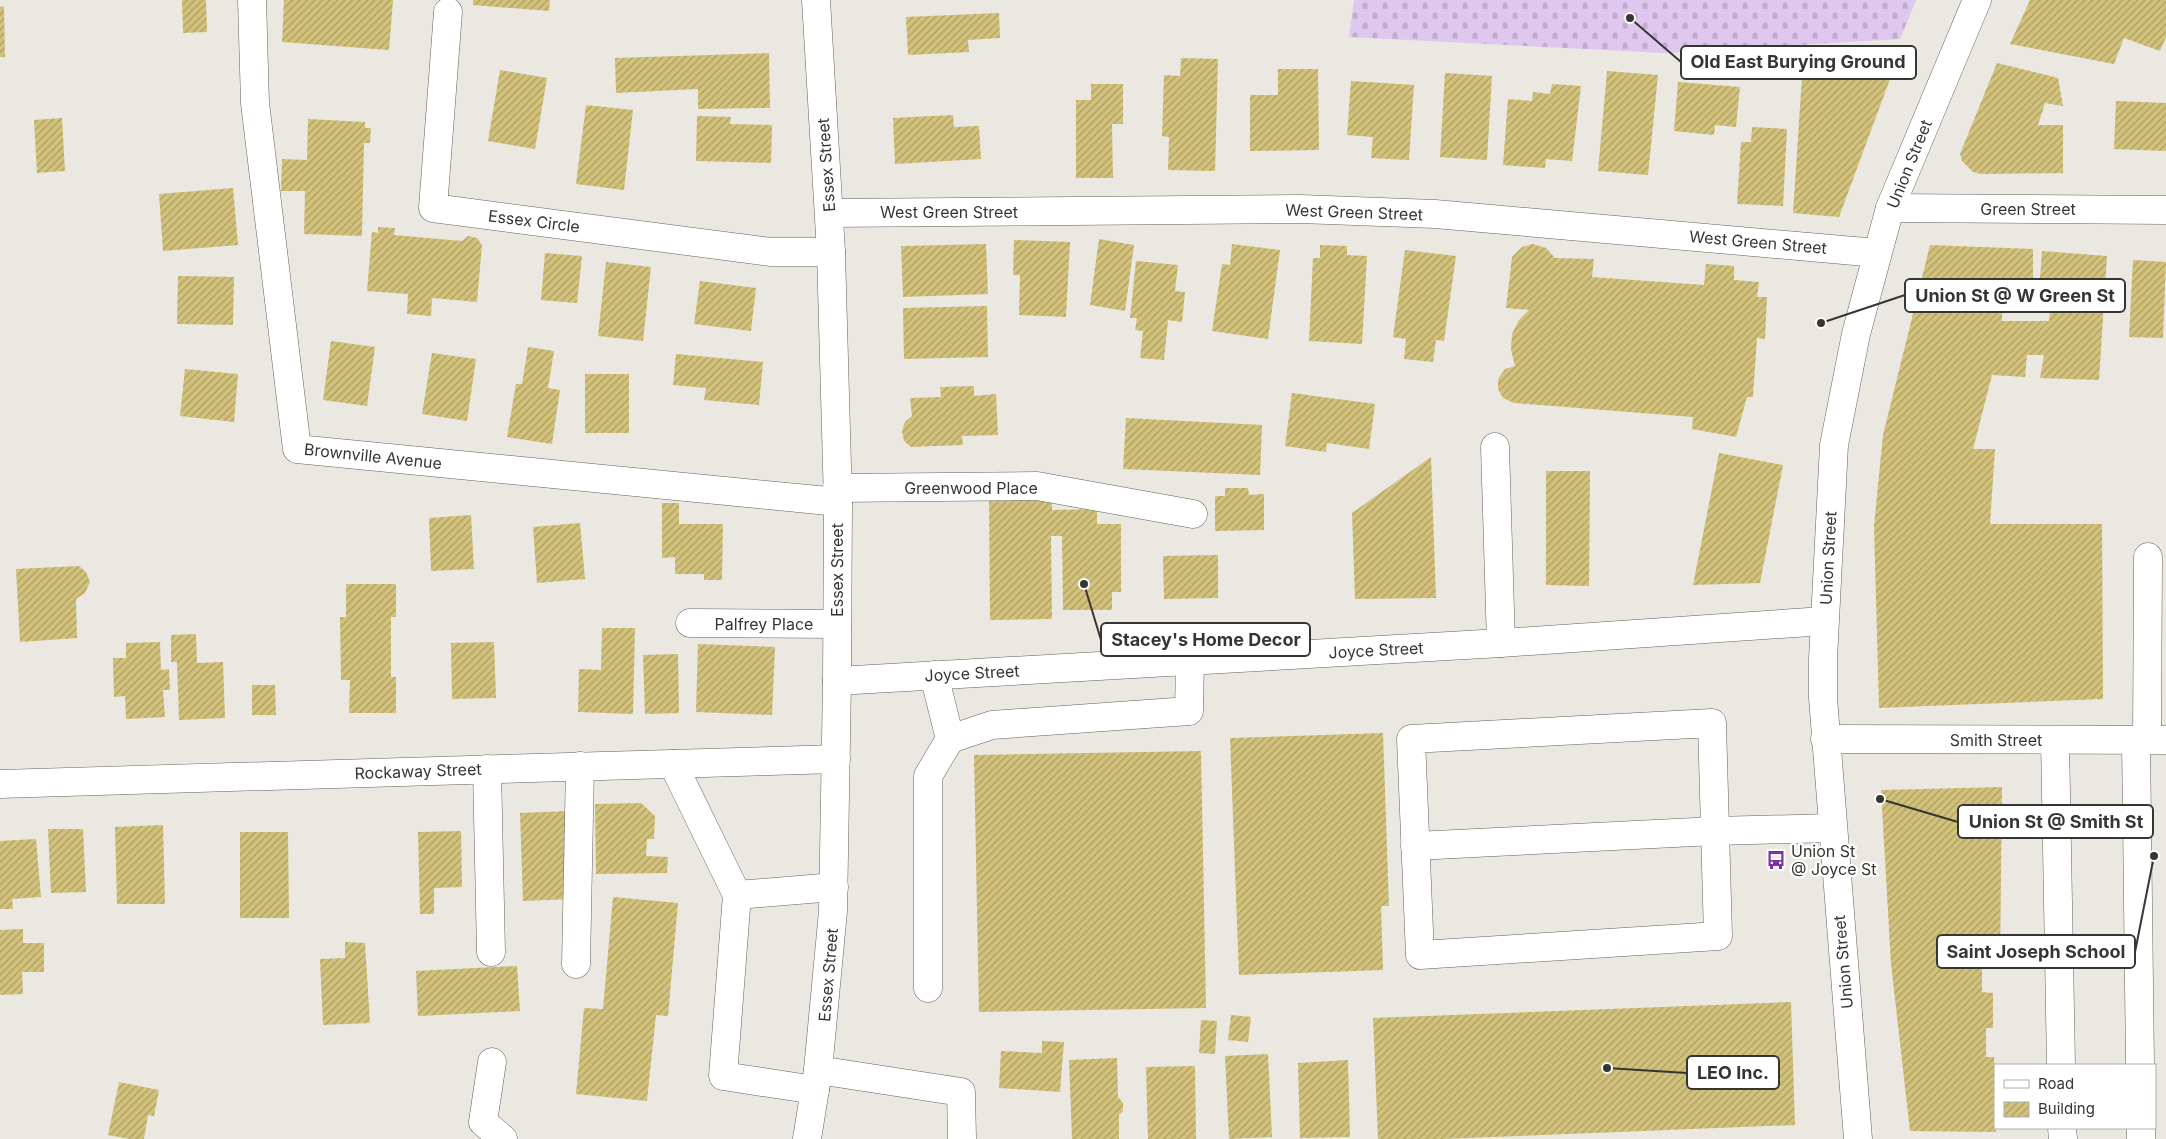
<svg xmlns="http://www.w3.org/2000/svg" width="2166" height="1139" viewBox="0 0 2166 1139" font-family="Inter,sans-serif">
  <defs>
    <pattern id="cemetery-stones" width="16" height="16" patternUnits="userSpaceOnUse" patternTransform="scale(1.25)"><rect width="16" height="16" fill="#dfc7ef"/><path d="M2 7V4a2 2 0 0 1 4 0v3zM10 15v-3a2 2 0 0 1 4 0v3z" fill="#c0accd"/></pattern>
    <pattern id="building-hatch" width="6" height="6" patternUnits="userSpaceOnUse" patternTransform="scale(1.25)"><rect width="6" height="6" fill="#d3c27b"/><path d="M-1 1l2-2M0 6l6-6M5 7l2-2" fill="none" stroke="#ac9e65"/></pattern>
  </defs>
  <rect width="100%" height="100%" fill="#eae8e1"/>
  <polygon fill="url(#cemetery-stones)" points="1354,0 1916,0 1900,39 1664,53 1349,37"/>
  <g fill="url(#building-hatch)">
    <polygon points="182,0 206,0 207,32 183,33"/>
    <polygon points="284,0 393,0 389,50 282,42"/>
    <polygon points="473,0 550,0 549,11 473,5"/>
    <polygon points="2030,0 2166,0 2166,37 2160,51 2124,38 2114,64 2010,44"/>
    <polygon points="4,6 5,57 0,57 0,7"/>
    <polygon points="999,13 1000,38 968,40 969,52 908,55 906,17"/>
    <polygon points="1900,52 1839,217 1793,213 1803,61"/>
    <polygon points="769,53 770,108 698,109 698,89 616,93 615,58"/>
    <polygon points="1181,58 1218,59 1215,171 1168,170 1169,137 1162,136 1164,75 1180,76"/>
    <polygon points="1997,63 2058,78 2063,106 2045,103 2038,125 2063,125 2063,173 1982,174 1973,172 1962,161 1960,154"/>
    <polygon points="1278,69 1318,69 1319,150 1250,151 1250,95 1278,95"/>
    <polygon points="500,70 547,78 535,149 488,141"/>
    <polygon points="1607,71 1658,75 1648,175 1598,171"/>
    <polygon points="1445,73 1492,76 1487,160 1440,157"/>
    <polygon points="1351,81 1414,85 1409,160 1371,158 1373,137 1347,135"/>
    <polygon points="1678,82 1740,87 1736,127 1715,125 1714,135 1674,131"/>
    <polygon points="1091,84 1123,84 1123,124 1112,124 1113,178 1076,178 1076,100 1091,100"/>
    <polygon points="1552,84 1581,86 1572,161 1546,159 1545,168 1503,165 1508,99 1532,101 1533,92 1550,94"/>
    <polygon points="2116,101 2166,103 2166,151 2114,149"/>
    <polygon points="586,105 633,110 624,190 576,184"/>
    <polygon points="953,115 954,127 979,126 981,159 895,164 893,118"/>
    <polygon points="697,116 731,117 730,124 772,125 771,163 696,161"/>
    <polygon points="62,118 65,171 37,173 34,120"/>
    <polygon points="308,119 365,122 365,128 371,128 370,143 364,143 362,236 304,234 305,191 281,191 282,159 307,160"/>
    <polygon points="1752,127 1787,129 1783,206 1737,204 1741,142 1751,142"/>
    <polygon points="233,188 238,245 163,251 159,194"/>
    <polygon points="378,227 395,228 394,235 462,241 468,236 477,238 482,245 477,302 432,298 431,316 407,314 408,294 367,291 372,232 378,233"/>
    <polygon points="1099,239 1134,245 1125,311 1090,305"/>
    <polygon points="1014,240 1070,242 1066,317 1019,315 1020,275 1013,275"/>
    <polygon points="986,244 988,294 903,297 901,246"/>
    <polygon points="1232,244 1280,250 1268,339 1212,331 1222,264 1230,265"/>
    <polygon points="1533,244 1546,248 1555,258 1594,259 1592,277 1704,285 1706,264 1734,266 1734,280 1759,282 1757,297 1767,297 1765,339 1757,338 1753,397 1747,397 1736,437 1692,429 1693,417 1514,403 1503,398 1498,389 1498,379 1505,369 1515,366 1511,350 1512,334 1519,320 1529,310 1506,308 1512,257 1522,247"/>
    <polygon points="1320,245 1347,246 1347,255 1367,256 1362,344 1309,341 1313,258 1320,258"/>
    <polygon points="1930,245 2033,249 2033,283 2002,284 2002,321 2049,321 2052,292 2039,293 2042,251 2107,256 2099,380 2040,378 2044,355 2027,355 2025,377 1992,375 1973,449 1995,449 1990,524 2102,524 2103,699 1879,708 1874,526 1883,435"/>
    <polygon points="1405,250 1456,256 1444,341 1436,340 1433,362 1404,359 1406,339 1393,337"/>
    <polygon points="545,253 582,256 577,303 541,300"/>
    <polygon points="2133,260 2166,262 2163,338 2129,337"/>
    <polygon points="1136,261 1178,265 1175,291 1185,292 1182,322 1168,320 1164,360 1140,358 1143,331 1135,330 1137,318 1130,318"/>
    <polygon points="606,262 651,267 643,341 598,336"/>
    <polygon points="178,276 234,277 233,325 177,324"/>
    <polygon points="700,281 756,288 751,331 694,324"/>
    <polygon points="987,306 988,357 904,359 903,308"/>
    <polygon points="331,341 375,347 367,406 323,400"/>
    <polygon points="528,347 554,351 548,388 560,390 552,444 507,437 516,384 522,384"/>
    <polygon points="432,353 476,359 467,421 422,414"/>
    <polygon points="676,354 763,362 759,405 704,400 706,388 673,385"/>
    <polygon points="185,369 238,374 234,422 180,416"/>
    <rect x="585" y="374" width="44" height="59"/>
    <polygon points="974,386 974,396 996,394 998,435 962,436 963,445 911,447 904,441 902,431 905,422 912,416 910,398 941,397 940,387"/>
    <polygon points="1292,393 1375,404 1369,449 1327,443 1326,452 1285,446"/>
    <polygon points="1126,418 1262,425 1260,475 1123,469"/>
    <polygon points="1719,453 1783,465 1760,583 1693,585"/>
    <polygon points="1431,457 1436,598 1355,599 1352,513"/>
    <polygon points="1546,471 1590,471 1589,586 1546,585"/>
    <polygon points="1225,488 1248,488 1249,495 1264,494 1264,530 1215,531 1215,496 1225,496"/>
    <polygon points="989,496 1052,496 1052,510 1097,509 1097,524 1121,524 1121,592 1112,592 1112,610 1063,610 1062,536 1051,536 1052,619 990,620"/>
    <polygon points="662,503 679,503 679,524 723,524 722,580 704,580 704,574 675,574 675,557 662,558"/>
    <polygon points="471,515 474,569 431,571 429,518"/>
    <polygon points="580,523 585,579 537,583 533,527"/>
    <polygon points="1218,555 1218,598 1164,599 1163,556"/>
    <polygon points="79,566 86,572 90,582 85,593 76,599 77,638 20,642 16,569"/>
    <polygon points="346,584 396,584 396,617 391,617 391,677 396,677 396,713 349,713 350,680 341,680 340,617 346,617"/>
    <polygon points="602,628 635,628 633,714 578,712 579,669 601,670"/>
    <polygon points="196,634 197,663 223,662 225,718 179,720 177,662 171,662 171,635"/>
    <polygon points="160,642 161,670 169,669 170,690 163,690 165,717 126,719 125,696 114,697 113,658 126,658 126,643"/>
    <polygon points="494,642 496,698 452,699 451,643"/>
    <polygon points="698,644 775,647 772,715 696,712"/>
    <polygon points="678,654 679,713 645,714 643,655"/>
    <polygon points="252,685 275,685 276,715 252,715"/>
    <polygon points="1383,733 1389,906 1381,906 1383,970 1239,975 1230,738"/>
    <polygon points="1201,751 1206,1008 979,1012 974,755"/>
    <polygon points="2002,787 2000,965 1982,965 1982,992 1993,993 1993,1028 1986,1028 1986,1057 1994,1057 1996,1132 1910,1131 1891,964 1881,790"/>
    <polygon points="641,803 655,816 654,839 647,839 646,856 668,857 667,873 596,874 595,804"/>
    <polygon points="568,811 571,899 523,901 520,813"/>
    <polygon points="163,825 165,904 117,904 115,827"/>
    <polygon points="48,829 83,829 86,892 51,893"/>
    <polygon points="461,831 462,887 434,888 434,914 420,914 418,832"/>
    <polygon points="240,832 288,832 289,918 240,918"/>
    <polygon points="36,839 41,897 12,899 13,909 0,909 0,841"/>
    <polygon points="613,897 678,903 668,1016 656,1015 647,1101 576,1094 584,1008 603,1009"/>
    <polygon points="23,929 23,943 44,943 44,972 22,972 23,994 0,995 0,930"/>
    <polygon points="345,942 365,943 370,1023 323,1025 320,959 345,958"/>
    <polygon points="517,966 520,1011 418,1016 416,971"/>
    <polygon points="1791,1002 1795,1125 1443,1139 1378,1139 1373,1018"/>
    <polygon points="1231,1015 1251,1017 1248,1042 1228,1040"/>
    <polygon points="1201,1020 1217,1021 1215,1054 1199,1053"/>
    <polygon points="1042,1041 1064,1042 1060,1092 999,1088 1001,1051 1042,1053"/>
    <polygon points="1268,1054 1272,1137 1229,1139 1225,1056"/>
    <polygon points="1117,1058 1118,1097 1123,1103 1123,1111 1119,1115 1119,1139 1072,1139 1069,1060"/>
    <polygon points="1348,1060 1350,1137 1300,1138 1298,1063"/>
    <polygon points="1195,1066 1196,1139 1148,1139 1146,1067"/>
    <polygon points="119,1082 159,1090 154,1116 148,1115 144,1139 129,1139 108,1135"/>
  </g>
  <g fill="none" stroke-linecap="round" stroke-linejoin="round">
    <g stroke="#62615b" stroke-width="29">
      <g id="minor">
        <polyline points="252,0 255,103 297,449 838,502"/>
        <polyline points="448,12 433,208 771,252 831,252"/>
        <polyline points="1890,208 2166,210"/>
        <polyline points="829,213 1300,209 1435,214 1877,253"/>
        <polyline points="1495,447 1501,643"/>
        <polyline points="837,488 1037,486 1193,514"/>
        <polyline points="690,623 837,624"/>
        <polyline points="837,681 1501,643 1824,621"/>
        <polygon points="1712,723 1718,936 1420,955 1411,739"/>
        <polyline points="950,739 992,725 1189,711 1190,660"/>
        <polyline points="1825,739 2166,740"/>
        <polyline points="2055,740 2061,1065"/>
        <polyline points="2136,740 2140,1065"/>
        <polyline points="2147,740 2148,557"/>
        <polyline points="673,764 737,895 723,1076 815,1090"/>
        <polyline points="487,769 491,952"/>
        <polyline points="0,784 836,759"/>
        <polyline points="1415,846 1715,831 1832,828"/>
        <polyline points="737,895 834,887"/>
        <polyline points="576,964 580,766"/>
        <polyline points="928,988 928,776 950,739 934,675"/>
        <polyline points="492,1062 483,1122 503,1139"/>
        <polyline points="818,1070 961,1092 962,1139"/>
        <polyline points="2062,1128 2063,1139"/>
        <polyline points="2141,1128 2141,1139"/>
      </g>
    </g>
    <g stroke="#62615b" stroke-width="29">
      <g id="major">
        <polyline points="807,1139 818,1070 833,911 837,681 838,502 831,252 816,0"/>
        <polyline points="1858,1139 1823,698 1823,659 1834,445 1856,334 1890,208 1977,0"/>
      </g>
    </g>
    <use href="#minor" stroke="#fff" stroke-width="28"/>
    <use href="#major" stroke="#fff" stroke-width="28"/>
  </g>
  <defs>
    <g id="bus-bare" transform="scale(1.5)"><path d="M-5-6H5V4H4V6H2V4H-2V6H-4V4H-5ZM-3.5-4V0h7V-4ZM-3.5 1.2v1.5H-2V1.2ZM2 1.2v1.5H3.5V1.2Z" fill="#7d33a5" stroke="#fff" stroke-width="2.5" paint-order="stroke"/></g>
  </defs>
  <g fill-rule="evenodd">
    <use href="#bus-bare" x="1776" y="860"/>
  </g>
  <g text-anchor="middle" stroke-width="4.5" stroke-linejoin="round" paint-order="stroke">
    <g font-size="16" fill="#353532" stroke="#fff">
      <text transform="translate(1909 164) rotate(-68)" y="6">Union Street</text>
      <text transform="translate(826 165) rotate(-94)" y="6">Essex Street</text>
      <text x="2028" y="215">Green Street</text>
      <text x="949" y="218">West Green Street</text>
      <text transform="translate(1354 212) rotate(2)" y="6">West Green Street</text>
      <text transform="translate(534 221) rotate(7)" y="6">Essex Circle</text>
      <text transform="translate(1758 242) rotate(5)" y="6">West Green Street</text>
      <text transform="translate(373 456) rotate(6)" y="6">Brownville Avenue</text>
      <text x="971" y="494">Greenwood Place</text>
      <text transform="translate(1828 558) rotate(-87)" y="6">Union Street</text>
      <text transform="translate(837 570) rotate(-90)" y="6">Essex Street</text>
      <text x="764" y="630">Palfrey Place</text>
      <text transform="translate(1376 650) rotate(-3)" y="6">Joyce Street</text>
      <text transform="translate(972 673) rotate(-3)" y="6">Joyce Street</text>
      <text x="1996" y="746">Smith Street</text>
      <text transform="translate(418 771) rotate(-2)" y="6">Rockaway Street</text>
      <text transform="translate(1843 962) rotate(-95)" y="6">Union Street</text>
      <text transform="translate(828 975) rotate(-85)" y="6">Essex Street</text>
    </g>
    <g font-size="16" fill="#353532" stroke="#fff" text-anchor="start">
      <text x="1791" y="857">Union St<tspan x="1791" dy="18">@ Joyce St</tspan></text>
    </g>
  </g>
  <path fill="none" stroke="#353532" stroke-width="2" d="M1630 18L1681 62M1821 323L1905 295M1084 584L1101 640M1880 799L1958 822M2154 856L2135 952M1607 1068L1687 1073"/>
  <g fill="#353532" stroke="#fff" stroke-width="2">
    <circle cx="1630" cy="18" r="5"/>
    <circle cx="1821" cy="323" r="5"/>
    <circle cx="1084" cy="584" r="5"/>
    <circle cx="1880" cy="799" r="5"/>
    <circle cx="2154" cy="856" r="5"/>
    <circle cx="1607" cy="1068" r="5"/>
  </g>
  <g fill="#fff" stroke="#353532" stroke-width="2">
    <rect x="1681" y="46" width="235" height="33" rx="5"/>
    <rect x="1905" y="279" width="220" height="33" rx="5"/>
    <rect x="1101" y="623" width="209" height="33" rx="5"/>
    <rect x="1958" y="805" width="195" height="33" rx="5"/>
    <rect x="1937" y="935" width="198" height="33" rx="5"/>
    <rect x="1687" y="1056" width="92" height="33" rx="5"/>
  </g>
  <g font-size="18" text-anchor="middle" font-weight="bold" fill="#353532">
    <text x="1798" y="68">Old East Burying Ground</text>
    <text x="2015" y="302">Union St @ W Green St</text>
    <text x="1206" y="646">Stacey's Home Decor</text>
    <text x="2056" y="828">Union St @ Smith St</text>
    <text x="2036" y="958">Saint Joseph School</text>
    <text x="1733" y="1079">LEO Inc.</text>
  </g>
  <rect x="1994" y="1064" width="162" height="65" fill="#ffffff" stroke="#aeaead"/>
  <rect x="2004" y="1080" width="25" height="8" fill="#ffffff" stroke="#aeaead"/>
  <text x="2038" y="1089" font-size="15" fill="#353532">Road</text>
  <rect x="2004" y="1102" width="25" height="15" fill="url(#building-hatch)" stroke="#aeaead"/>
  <text x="2038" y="1114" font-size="15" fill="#353532">Building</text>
</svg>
